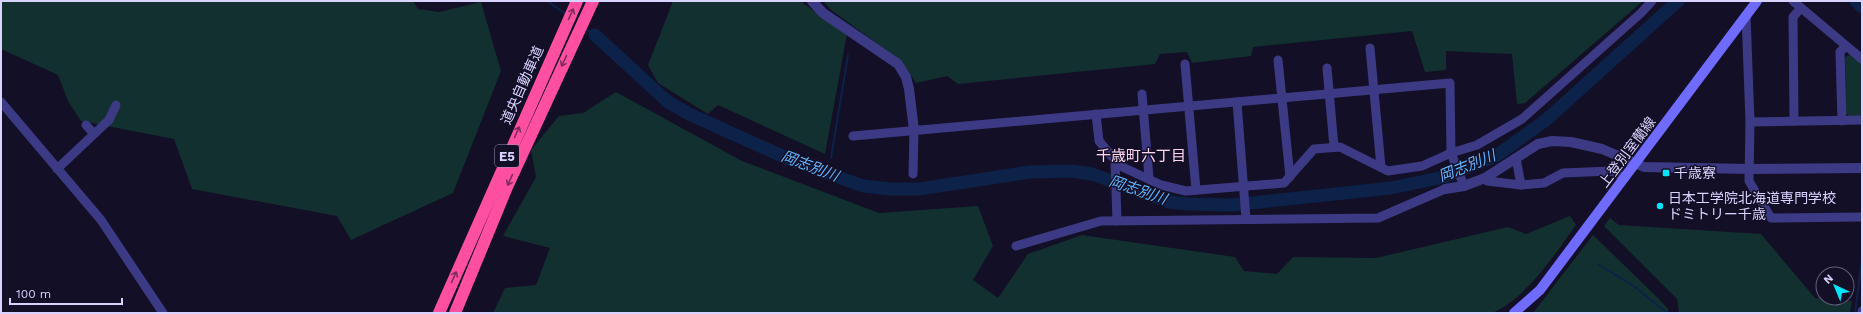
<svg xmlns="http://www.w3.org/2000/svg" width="1863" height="314" viewBox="0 0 1863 314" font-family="'Work Sans','Noto Sans JP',sans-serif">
  <rect width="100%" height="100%" fill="#130f26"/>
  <g fill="#12302f">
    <polygon points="1,1 413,1 418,9 439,12 481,2 501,71 453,193 351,240 337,216 192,189 174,139 81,121 68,101 58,75 1,49"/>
    <polygon points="673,1 800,1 847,34 825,154 718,105 708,114 658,83 648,65"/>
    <polygon points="823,1 1643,1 1525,103 1517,104 1512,54 1446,51 1446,70 1425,72 1412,31 1253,47 1251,56 1192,63 1187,52 1160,54 1155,64 958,84 947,76 916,83 900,60 831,10"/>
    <polygon points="1852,54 1862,63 1862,117 1850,117 1846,113 1845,57"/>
    <path d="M616,92L742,161L879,213L978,206L993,246L973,280L998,298L1028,254L1082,235L1235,257L1244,271L1277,274L1293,257L1376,258L1508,227L1526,234L1570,216L1576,225C1554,255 1527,298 1492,313H493L505,288L536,285L550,248L503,236L536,177L531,150L559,116L583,113Z"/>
    <polygon points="1610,218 1619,225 1761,234 1815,298 1852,301 1850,313 1679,313 1677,299 1604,226"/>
    <polygon points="1593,235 1658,298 1668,309 1668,313 1533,313"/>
  </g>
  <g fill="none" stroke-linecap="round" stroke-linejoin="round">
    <g stroke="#0c2248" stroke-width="2">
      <polyline points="547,1 566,14"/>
      <polyline points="584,28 595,35"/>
      <polyline points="831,158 848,55"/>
      <polyline points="1598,264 1635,287 1667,313"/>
      <polyline points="1855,313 1862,259"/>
    </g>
    <g stroke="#0c2248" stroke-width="13">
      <polyline points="1856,1 1862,7"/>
      <polyline points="595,35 668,102 689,114 791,160 863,186 890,189 919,189 1030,172 1071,171 1092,174 1169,202 1188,204 1233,205 1391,188 1444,177 1496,156 1546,120 1678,1"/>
    </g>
    <g stroke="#3d3a85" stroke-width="9">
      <polyline points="1793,1 1862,59"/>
      <polyline points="1746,15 1750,122 1749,181 1771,218 1862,217"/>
      <polyline points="1370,48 1381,167"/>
      <polyline points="1278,60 1290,177"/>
      <polyline points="1185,64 1196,190"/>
      <polyline points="1327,68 1334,147"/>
      <polyline points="1142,94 1149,178"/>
      <polyline points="1,102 101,220 163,313"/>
      <polyline points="1237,102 1246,219"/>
      <polyline points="1096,114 1099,141 1115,160 1117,221"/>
      <polyline points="1794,121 1793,17 1801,8"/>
      <polyline points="1842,121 1840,52 1846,46"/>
      <polyline points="1750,122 1862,120"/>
      <polyline points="86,125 94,134"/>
      <polyline points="853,136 1450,83 1451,153 1464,186"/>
      <polyline points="1516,158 1521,185"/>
      <polyline points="1116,164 1161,185 1186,191 1284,183 1314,149 1340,147 1388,171 1422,166 1451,153 1477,145 1522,119 1641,13 1652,1"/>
      <polyline points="57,169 109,120 116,105"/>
      <polyline points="913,174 914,130"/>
      <polyline points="1485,178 1487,181 1521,185 1544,183 1563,173 1611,171 1625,178"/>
      <polyline points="1016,246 1101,221 1378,218 1445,189"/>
      <polyline points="1862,313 1862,311"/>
    </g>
    <g stroke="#3d3a85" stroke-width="10">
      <polyline points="812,1 823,13 898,64 906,77 909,89 914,130"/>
      <polyline points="1445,189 1464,186 1485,178 1538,144 1552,141 1571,142 1602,149 1644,167 1750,169 1862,168"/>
    </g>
    <polyline stroke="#6f6bff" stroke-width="10" points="1514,313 1540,290 1757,1"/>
    <g stroke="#ff4fa3" stroke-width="12">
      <polyline points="439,313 577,1"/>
      <polyline points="455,313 507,187 593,1"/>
    </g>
  </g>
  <defs><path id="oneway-shaft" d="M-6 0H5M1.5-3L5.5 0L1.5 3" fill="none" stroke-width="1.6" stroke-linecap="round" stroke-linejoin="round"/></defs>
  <g stroke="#7d2c5e">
    <use href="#oneway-shaft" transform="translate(571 14) rotate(-65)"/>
    <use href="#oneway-shaft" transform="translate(564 61) rotate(115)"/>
    <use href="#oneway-shaft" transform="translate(517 132) rotate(-66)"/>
    <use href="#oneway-shaft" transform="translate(510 180) rotate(114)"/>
    <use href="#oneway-shaft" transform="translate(454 277) rotate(-66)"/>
  </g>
  <g fill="#00e5ff" stroke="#130f26" stroke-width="1.5">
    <rect x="1662" y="169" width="8" height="8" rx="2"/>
    <circle cx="1660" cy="206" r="4"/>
  </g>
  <g text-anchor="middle" stroke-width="3" stroke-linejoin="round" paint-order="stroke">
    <rect fill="#130f26" stroke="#9e99be" stroke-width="1" x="495" y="145" width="24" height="22" rx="3"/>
    <g font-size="13" font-weight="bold" fill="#d9d4ff">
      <text x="507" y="161">E5</text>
    </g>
    <g font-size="14" fill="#d9d4ff" stroke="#130f26">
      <text transform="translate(522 85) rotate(-66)" y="5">道央自動車道</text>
      <text transform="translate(1627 152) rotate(-53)" y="5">上登別室蘭線</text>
    </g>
    <g font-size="14" fill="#d9d4ff" stroke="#130f26" text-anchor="start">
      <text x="1674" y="178">千歳寮</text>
      <text x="1668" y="203">日本工学院北海道専門学校<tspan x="1668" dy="16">ドミトリー千歳</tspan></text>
    </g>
    <g font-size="15" fill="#ffd6f0" stroke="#130f26">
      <text x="1141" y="161">千歳町六丁目</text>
    </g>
    <g font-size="15" font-style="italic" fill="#62b6ff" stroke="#130f26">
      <text transform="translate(810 166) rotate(21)" y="5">岡志別川</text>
      <text transform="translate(1467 166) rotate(-22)" y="5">岡志別川</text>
      <text transform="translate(1138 190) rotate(19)" y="5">岡志別川</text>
    </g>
  </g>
  <rect width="1863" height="314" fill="none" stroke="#d9d4ff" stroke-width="4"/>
  <g transform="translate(1835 286) rotate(316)"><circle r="19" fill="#130f26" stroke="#625e7d"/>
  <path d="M0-3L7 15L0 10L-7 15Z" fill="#00e5ff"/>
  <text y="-6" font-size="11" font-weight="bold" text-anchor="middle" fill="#d9d4ff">N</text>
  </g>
  <path d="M10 298v6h112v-6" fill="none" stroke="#d9d4ff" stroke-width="2"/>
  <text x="16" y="298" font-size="12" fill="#d9d4ff" stroke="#130f26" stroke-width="3" paint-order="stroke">100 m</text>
</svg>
